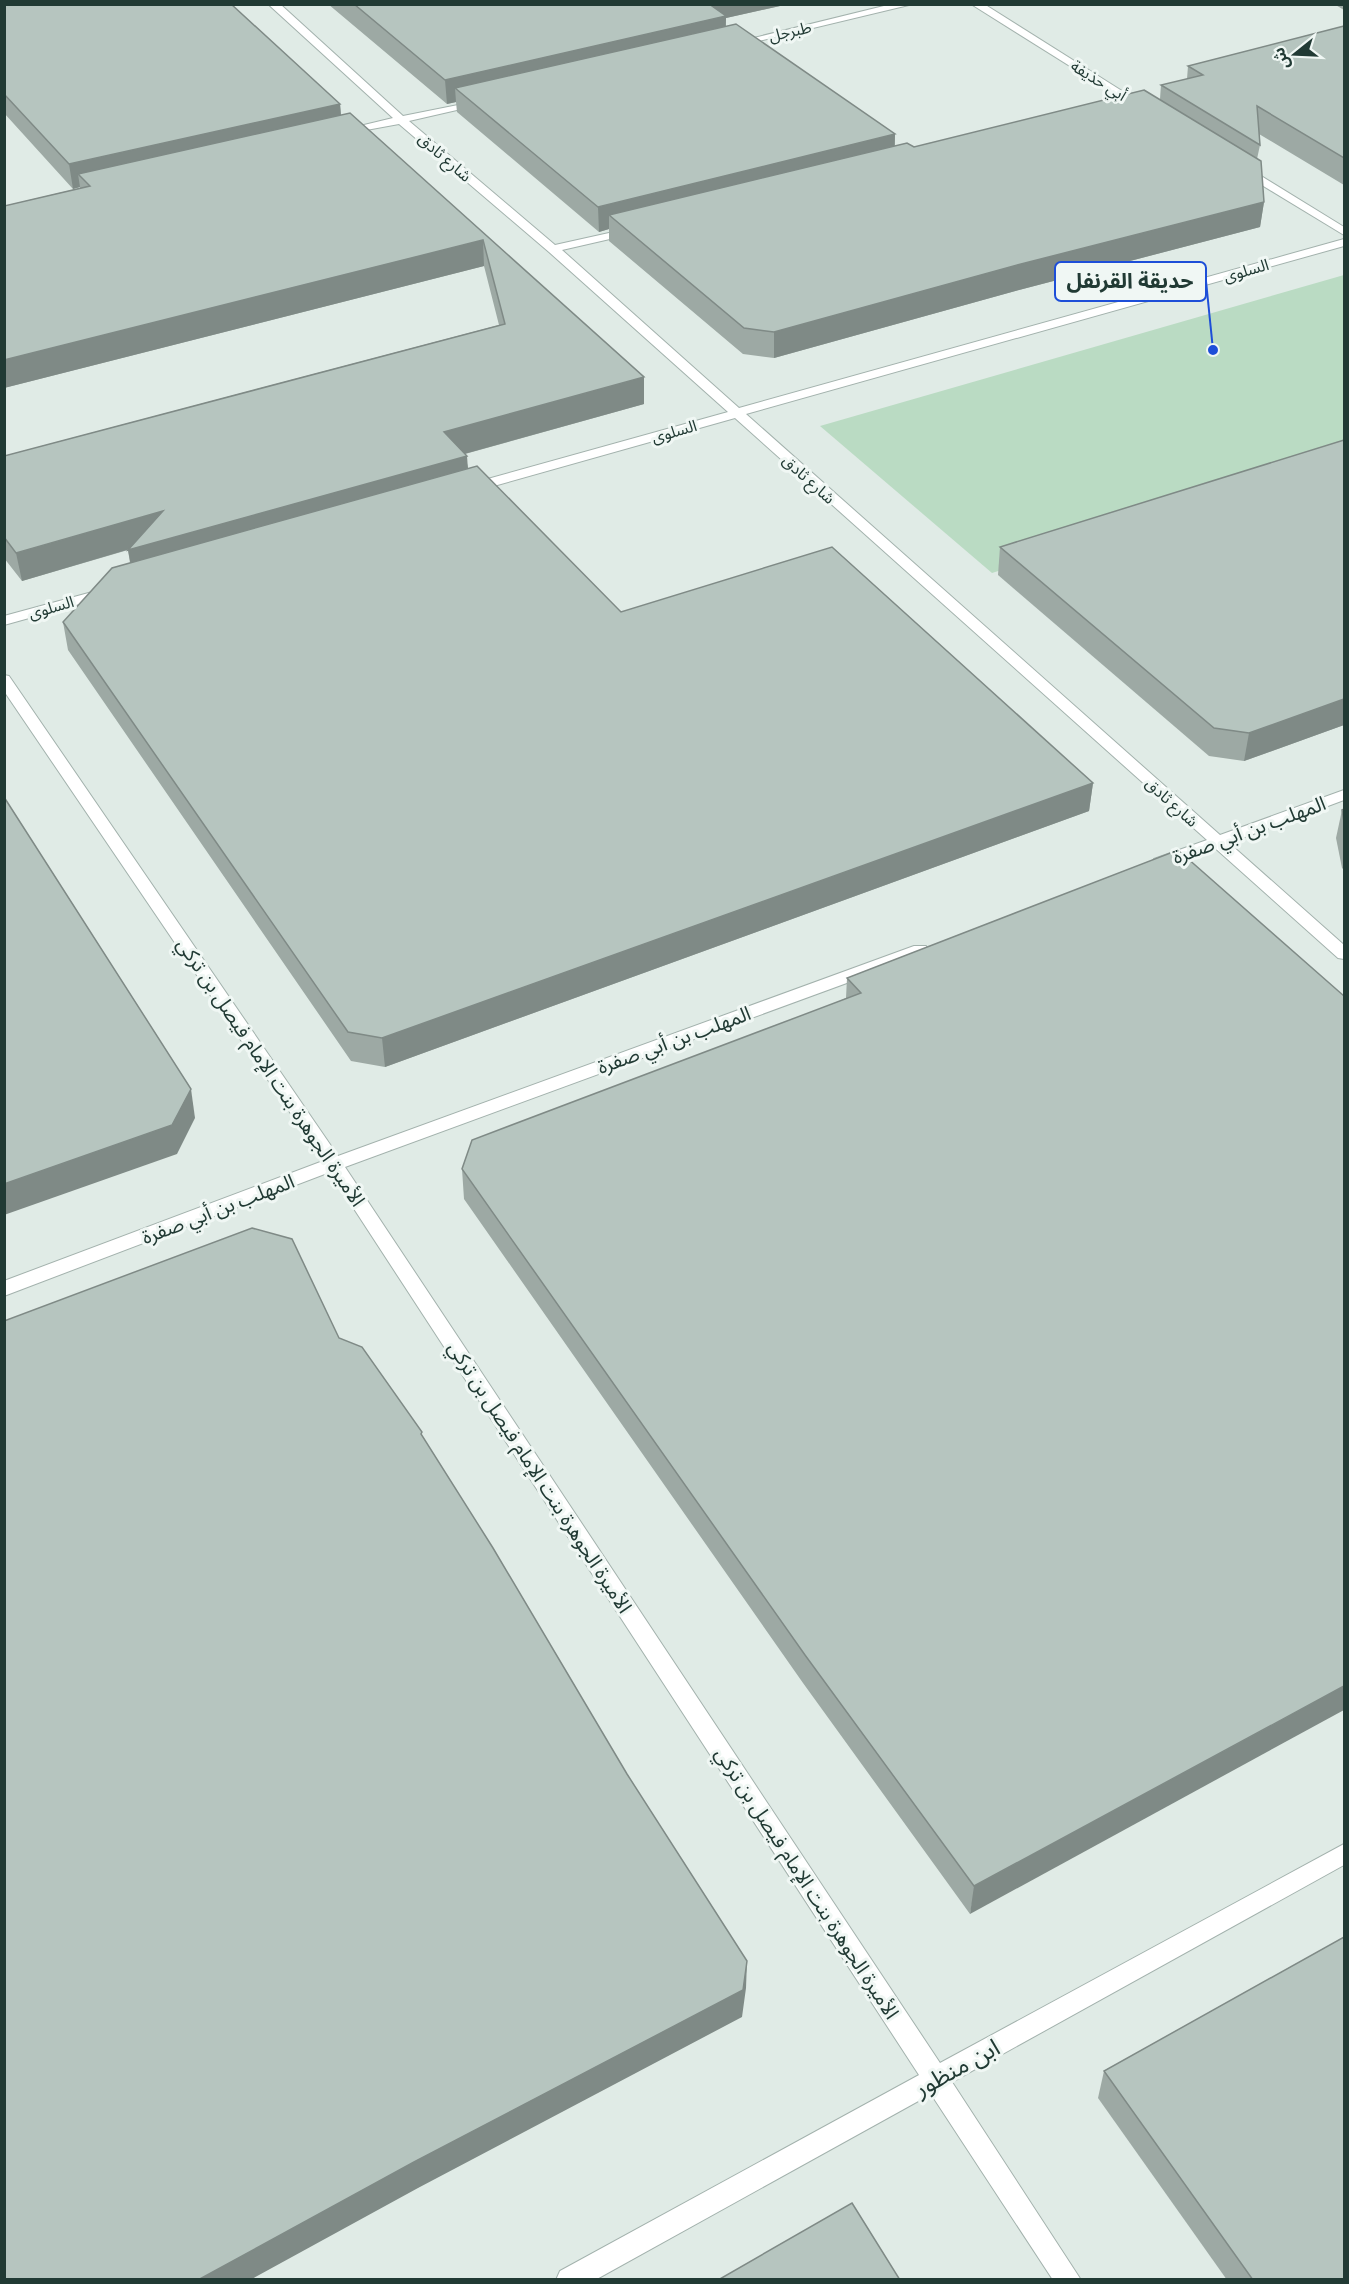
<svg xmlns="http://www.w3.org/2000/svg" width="1349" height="2284" viewBox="0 0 1349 2284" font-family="Overpass,'Noto Sans Arabic',sans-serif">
  <rect width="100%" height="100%" fill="#e0ebe6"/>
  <polygon fill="#badbc3" points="1344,275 1344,461 992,573 820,426"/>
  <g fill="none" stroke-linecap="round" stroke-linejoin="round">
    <g stroke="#a3b2ad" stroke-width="2">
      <g id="minor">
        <polygon points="268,4 280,4 403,116 483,100 483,104 409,121 555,245 636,227 636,233 562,250 739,408 1344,239 1344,246 746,414 1220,835 1344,790 1344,800 1229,843 1344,945 1344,959 1338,958 1215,848 1166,867 1154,867 1152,863 1154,859 1207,840 735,418 476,491 466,491 466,485 728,412 549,252 399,124 339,135 339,131 393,118"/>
        <polygon points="892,4 913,4 734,47 729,44"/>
        <polygon points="971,4 984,4 1149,108 1140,110"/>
        <polygon points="1237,166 1245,166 1344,227 1344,235 1237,170"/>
        <polygon points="107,588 112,589 112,595 4,625 4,616"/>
        <polygon points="4,675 9,676 338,1156 914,946 926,946 928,950 926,954 345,1167 940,2063 1344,1844 1344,1865 952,2082 1081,2280 1053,2280 931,2094 595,2280 556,2280 560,2271 919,2075 330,1172 4,1296 4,1281 323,1161 4,691"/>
      </g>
    </g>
    <use href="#minor" fill="#fff" fill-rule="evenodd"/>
  </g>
  <g fill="#9da9a4">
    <polygon points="4,4 340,104 341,115 644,377 644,404 465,454 468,468 621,612 1093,783 1089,811 385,1067 351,1061 68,650 63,622 130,563 128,550 22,581 4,558 4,456 499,325 484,266 4,388 4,206 80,188 80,187 73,189 4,113"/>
    <polygon points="328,4 789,4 726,18 726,26 895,134 895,146 914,147 1160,99 1161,85 1187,79 1188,66 1344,26 1344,185 1259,134 1260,145 1257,159 1264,202 1260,227 1019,290 774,358 743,354 609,241 609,229 599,232 457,112 456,102 447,104"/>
    <polygon points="1334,4 1344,4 1344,10"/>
    <polygon points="1344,440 1344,725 1244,761 1209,756 998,575 1000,547"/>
    <polygon points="1344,809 1344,870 1342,868 1336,838 1342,810"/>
    <polygon points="1178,850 970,1914 803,1683 464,1199 462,1169 846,998 847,978"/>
    <polygon points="1104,2071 1344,2280 1227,2280 1098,2098"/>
  </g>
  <g fill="#7f8a86">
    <polygon points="702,4 789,4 726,18 725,40 455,88 456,102 447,104 445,80"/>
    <polygon points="340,104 342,128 78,174 80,187 73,189 69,164"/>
    <polygon points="895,134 894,159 609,215 609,229 599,232 598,207"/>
    <polygon points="1264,202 1260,227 1019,290 774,358 774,332 1021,264"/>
    <polygon points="483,240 484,266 4,388 4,360"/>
    <polygon points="644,377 644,404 446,459 444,432"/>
    <polygon points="467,456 469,483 133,577 128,550"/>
    <polygon points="163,511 167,538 22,581 16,553"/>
    <polygon points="1344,699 1344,725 1244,761 1249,733"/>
    <polygon points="1093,783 1089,811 385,1067 382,1038"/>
    <polygon points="191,1089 195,1118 177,1154 4,1215 4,1184"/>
    <polygon points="1344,1686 1344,1710 970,1914 974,1886"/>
    <polygon points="747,1961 746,1988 742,2017 418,2188 250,2280 198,2280"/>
  </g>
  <g fill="#b6c5bf" stroke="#7f8a86" stroke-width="1.5">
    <polygon points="4,4 231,4 340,104 69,164 4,94"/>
    <polygon points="354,4 709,4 726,16 445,80"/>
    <polygon points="736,24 895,134 598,207 455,88"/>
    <polygon points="1344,26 1344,158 1257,106 1260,145 1161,85 1203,75 1188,66"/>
    <polygon points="1144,90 1261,161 1264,202 1021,264 774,332 744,328 609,215 907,143 914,147"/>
    <polygon points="350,113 644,377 444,432 467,456 128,550 163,511 16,553 4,537 4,456 505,324 483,240 4,360 4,206 90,186 78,174"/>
    <polygon points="1344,440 1344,699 1249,733 1214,728 1000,547"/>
    <polygon points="477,466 621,612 832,547 1093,783 382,1038 348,1032 63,622 112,568"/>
    <polygon points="4,797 191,1089 172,1125 4,1184"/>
    <polygon points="1344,809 1344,822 1342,810"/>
    <polygon points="1178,850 1344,996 1344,1686 974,1886 805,1655 462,1169 472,1140 861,993 847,978"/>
    <polygon points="252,1228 292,1239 339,1338 362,1347 422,1432 421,1434 493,1548 627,1774 747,1961 743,1990 414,2162 198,2280 4,2280 4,1321"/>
    <polygon points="1344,1937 1344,2280 1253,2280 1104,2071"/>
    <polygon points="852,2203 900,2280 718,2280"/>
  </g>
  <g text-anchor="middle" stroke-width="6" stroke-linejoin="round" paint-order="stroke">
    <g font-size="16" fill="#213a34" stroke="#f0f7f4">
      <text transform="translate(790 31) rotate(-13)" y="6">طبرجل</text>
      <text transform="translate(1099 80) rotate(32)" y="6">أبي حذيفة</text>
      <text transform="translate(445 157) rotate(41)" y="6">شارع ثادق</text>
      <text transform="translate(1246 270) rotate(-16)" y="6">السلوى</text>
      <text transform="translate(674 431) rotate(-16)" y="6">السلوى</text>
      <text transform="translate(809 479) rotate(42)" y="6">شارع ثادق</text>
      <text transform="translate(51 607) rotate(-16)" y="6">السلوى</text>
      <text transform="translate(1172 802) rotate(42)" y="6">شارع ثادق</text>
    </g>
    <g font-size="20" fill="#213a34" stroke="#f0f7f4">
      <text transform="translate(1249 830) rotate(-20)" y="7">المهلب بن أبي صفرة</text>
      <text transform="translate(674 1040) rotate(-20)" y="7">المهلب بن أبي صفرة</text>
      <text transform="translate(271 1072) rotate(56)" y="7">الأميرة الجوهرة بنت الإمام فيصل بن تركي</text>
      <text transform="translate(218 1209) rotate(-21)" y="7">المهلب بن أبي صفرة</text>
      <text transform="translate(540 1477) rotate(57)" y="7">الأميرة الجوهرة بنت الإمام فيصل بن تركي</text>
      <text transform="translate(807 1883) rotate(57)" y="7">الأميرة الجوهرة بنت الإمام فيصل بن تركي</text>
    </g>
    <g font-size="24" fill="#213a34" stroke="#f0f7f4">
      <text transform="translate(957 2068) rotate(-29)" y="8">ابن منظور</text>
    </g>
  </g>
  <path fill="none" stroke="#1d4ed8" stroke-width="2" d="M1213 350L1206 281"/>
  <circle fill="#1d4ed8" stroke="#f0f7f4" stroke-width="2" cx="1213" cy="350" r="6"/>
  <rect fill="#f0f7f4" stroke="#1d4ed8" stroke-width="2" x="1055" y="262" width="151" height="39" rx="6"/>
  <g font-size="21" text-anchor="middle" font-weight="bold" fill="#213a34">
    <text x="1130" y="288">حديقة القرنفل</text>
  </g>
  <rect width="1349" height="2284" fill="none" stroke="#213a34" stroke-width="12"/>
  <g transform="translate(1295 54) rotate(252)" stroke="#f0f7f4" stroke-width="4.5" paint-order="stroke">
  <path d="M0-4.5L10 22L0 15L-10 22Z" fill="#213a34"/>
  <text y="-9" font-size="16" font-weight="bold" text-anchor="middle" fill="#213a34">ش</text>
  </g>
</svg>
